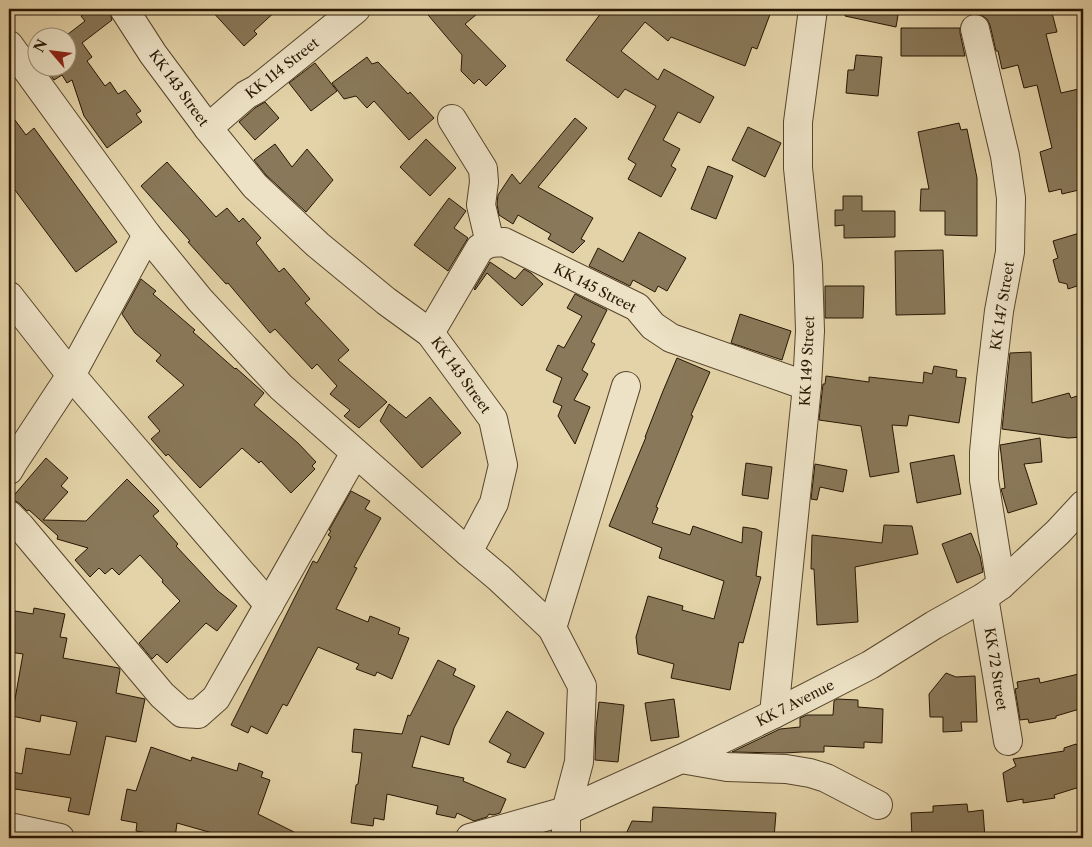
<svg xmlns="http://www.w3.org/2000/svg" width="1092" height="847" viewBox="0 0 1092 847" font-family="'Libre Caslon Text',serif">
  <rect width="100%" height="100%" fill="#e4d3a8"/>
  <filter id="stains"><feTurbulence type="fractalNoise" baseFrequency=".004" numOctaves="4"/><feColorMatrix values="0 0 0 0 .2 0 0 0 0 .09 0 0 0 0 .02 0 0 0 .5 -.17"/></filter>
  <radialGradient id="worn" r=".72"><stop offset=".6" stop-color="#630" stop-opacity="0"/><stop offset="1" stop-color="#630" stop-opacity=".3"/></radialGradient>
  <g fill="#897859" stroke="#261603">
    <polygon points="91,9 109,9 112,20 82,43 92,57 87,61 105,86 110,82 118,94 125,90 141,111 136,114 142,122 107,148 84,116 72,80 67,83 62,75 54,80 45,68 68,68 68,38 63,38 85,21 81,16"/>
    <polygon points="210,9 278,9 254,31 257,34 244,46"/>
    <polygon points="423,9 483,9 465,24 506,66 486,86 479,79 474,84 461,71 462,55"/>
    <polygon points="604,9 772,9 757,49 752,47 745,66 671,37 668,41 645,22 621,51 658,80 664,69 714,97 700,123 678,112 663,140 680,149 671,166 676,169 661,197 628,179 636,164 628,159 656,106 625,89 618,98 566,60"/>
    <polygon points="845,9 899,9 896,27 845,16"/>
    <polygon points="1006,9 1051,9 1057,32 1046,34 1061,93 1083,88 1083,189 1062,194 1061,189 1049,192 1040,152 1052,148 1037,85 1024,88 1018,65 1002,69 998,51 996,51 990,25 987,19 981,15"/>
    <polygon points="901,28 960,28 960,33 965,56 901,56"/>
    <polygon points="856,55 882,57 878,96 846,93 848,70 854,70"/>
    <polygon points="367,57 372,64 378,62 408,94 410,92 434,118 409,140 374,101 367,108 356,96 344,99 332,83"/>
    <polygon points="315,63 337,91 311,111 289,83"/>
    <polygon points="265,102 279,118 255,140 239,122 255,108"/>
    <polygon points="9,112 26,135 34,128 117,242 76,272 9,182"/>
    <polygon points="575,118 587,128 538,187 593,218 581,239 585,241 573,253 548,239 551,234 518,215 513,224 499,215 497,204 498,195 512,174 520,184"/>
    <polygon points="959,123 961,130 967,129 977,178 977,236 945,235 945,211 920,211 921,189 929,189 918,132"/>
    <polygon points="748,127 781,143 765,177 732,160"/>
    <polygon points="426,139 456,168 430,196 400,167"/>
    <polygon points="275,144 292,167 307,149 333,180 306,212 266,175 254,160"/>
    <polygon points="167,162 216,217 227,208 239,222 243,218 261,238 256,243 279,272 284,268 310,299 305,303 349,350 338,360 387,402 359,428 344,416 350,410 330,394 337,386 317,364 312,369 275,329 270,333 228,283 226,284 188,242 190,241 141,186"/>
    <polygon points="708,166 733,176 716,219 691,209"/>
    <polygon points="843,196 862,196 862,211 895,211 895,237 844,238 844,225 835,226 835,210 843,210"/>
    <polygon points="449,198 466,211 454,228 468,238 448,271 414,245"/>
    <polygon points="639,232 686,258 667,291 658,286 655,292 633,280 630,286 589,266 598,248 623,262"/>
    <polygon points="1083,232 1083,284 1068,289 1067,284 1059,282 1053,260 1058,258 1053,241"/>
    <polygon points="943,250 945,314 896,315 895,251"/>
    <polygon points="490,262 515,279 524,269 531,273 543,284 522,306 487,273 475,290 474,289"/>
    <polygon points="141,279 156,291 153,294 195,330 193,332 235,369 236,368 264,393 254,405 298,443 316,462 312,466 315,469 291,493 261,461 259,463 242,448 200,488 168,454 166,456 151,439 160,431 148,417 184,385 156,361 161,355 135,333 122,314"/>
    <polygon points="825,286 864,286 863,318 825,318"/>
    <polygon points="575,294 607,310 591,342 595,344 582,370 588,374 574,400 590,407 575,444 558,416 562,406 553,402 562,378 546,370 558,345 564,348 582,316 567,308"/>
    <polygon points="740,314 791,331 782,360 731,343"/>
    <polygon points="1031,352 1032,403 1069,393 1071,398 1083,394 1083,437 1068,438 1002,429 1010,353"/>
    <polygon points="677,358 710,372 691,415 693,416 656,507 658,508 652,523 690,535 693,526 742,543 743,527 756,529 762,532 756,576 761,577 743,643 739,642 730,690 671,678 674,664 638,654 636,637 648,596 683,606 682,610 714,619 724,581 659,558 662,548 609,526 646,437 645,437 663,391"/>
    <polygon points="934,366 957,370 956,377 966,378 959,423 909,415 907,426 892,425 899,472 870,477 861,426 819,420 823,384 825,384 826,376 869,382 869,377 923,383 924,372 932,374"/>
    <polygon points="430,397 461,433 422,468 380,421 389,404 406,418"/>
    <polygon points="1040,438 1042,462 1024,464 1037,504 1008,513 1001,489 1005,488 1000,445"/>
    <polygon points="954,455 961,494 917,503 910,463"/>
    <polygon points="46,458 68,478 61,486 68,492 43,520 86,521 127,479 159,511 153,516 178,544 176,546 218,591 237,606 217,631 206,623 167,663 157,654 152,659 139,643 180,601 162,582 163,580 140,555 119,575 112,568 105,574 99,568 90,577 75,560 88,548 57,539 58,536 29,510 27,511 20,504 14,500 10,500"/>
    <polygon points="746,463 772,467 768,499 742,495"/>
    <polygon points="815,464 847,470 843,492 820,487 817,500 811,499"/>
    <polygon points="351,491 370,501 365,509 381,518 354,567 357,568 336,609 368,622 370,616 400,628 398,634 409,638 392,679 377,672 375,676 356,669 359,664 318,647 287,706 283,704 267,734 251,726 248,733 231,725 313,561 317,563 331,537 328,535 331,531 329,530"/>
    <polygon points="884,525 912,526 918,554 855,567 858,622 817,625 814,569 811,569 812,535 882,543"/>
    <polygon points="971,533 980,556 983,572 957,583 942,544"/>
    <polygon points="34,608 65,614 60,637 67,638 63,658 119,668 120,670 116,693 145,699 136,742 106,736 89,815 68,811 71,798 9,788 9,771 22,774 26,748 70,755 77,722 41,715 40,722 12,716 23,654 9,652 9,610 33,614"/>
    <polygon points="438,660 456,669 453,675 475,686 454,728 449,745 421,736 412,767 464,778 463,781 506,799 500,813 493,815 489,814 487,817 474,821 457,813 455,818 436,814 438,806 387,794 384,820 374,818 373,826 351,823 356,785 358,784 362,753 352,752 354,729 402,734 408,715 410,716"/>
    <polygon points="946,673 956,677 975,676 977,722 961,722 962,731 943,732 943,717 930,717 929,694"/>
    <polygon points="1083,673 1083,708 1056,716 1056,718 1029,723 1028,719 1020,720 1015,689 1018,688 1017,682 1039,678 1040,683"/>
    <polygon points="674,699 679,737 651,741 645,703"/>
    <polygon points="837,699 858,700 858,707 883,709 882,743 864,742 864,748 824,746 824,752 802,752 783,753 732,752 780,729 800,727 800,718 807,715 833,715 834,701"/>
    <polygon points="599,702 624,705 618,762 595,760 596,728"/>
    <polygon points="507,711 544,733 525,768 507,762 511,754 489,742"/>
    <polygon points="1076,744 1083,752 1083,786 1054,795 1055,798 1023,803 1023,799 1007,802 1003,773 1016,766 1013,759 1064,751 1064,748"/>
    <polygon points="151,747 191,761 192,757 237,771 239,763 263,772 261,777 270,780 258,814 306,838 230,838 177,823 175,838 156,838 157,835 136,831 137,823 121,820 127,789 136,791"/>
    <polygon points="967,804 968,812 983,810 985,838 912,838 911,813 933,812 933,806"/>
    <polygon points="653,807 776,813 774,838 624,838 632,821 652,822"/>
  </g>
  <g fill="none" stroke-linecap="round" stroke-linejoin="round">
    <g stroke="#56452c" stroke-width="30">
      <g id="minor">
        <polyline points="124,9 153,54 208,128 255,186 318,245 386,301 430,333 493,419 503,465 494,503 468,552 499,578 552,628 582,686 579,762 566,811 566,838"/>
        <polyline points="975,29 1005,156 1011,198 1010,252 999,311 991,379 984,452 984,480 1001,585"/>
        <polyline points="9,45 147,235 200,300 281,387 468,552"/>
        <polyline points="452,119 483,169 484,182 481,205 490,243"/>
        <polyline points="208,128 246,95 257,89 356,9"/>
        <polyline points="9,296 71,375 269,605"/>
        <polyline points="430,333 480,248 490,243 504,242 637,307 653,326 671,338 807,386"/>
        <polyline points="9,470 13,463 71,375 147,235"/>
        <polyline points="9,515 20,526 162,695 182,713 198,714 216,698 355,453"/>
        <polyline points="984,597 1008,741"/>
        <polyline points="552,628 626,386"/>
        <polyline points="774,714 807,386 810,331 808,265 798,168 798,122 813,9"/>
        <polyline points="681,759 727,767 786,769 810,773 826,778 878,805"/>
        <polyline points="9,827 60,838"/>
        <polyline points="470,838 566,811 681,759 774,714 870,665 934,625 984,597 1001,585 1058,532 1083,505"/>
      </g>
    </g>
    <use href="#minor" stroke="#ede2c6" stroke-width="28"/>
  </g>
  <g text-anchor="middle" stroke-width="4" stroke-linejoin="round" paint-order="stroke">
    <g font-size="14" fill="#261603" stroke="#ede2c6">
      <text transform="translate(282 68) rotate(-38)" y="5">KK 114 Street</text>
      <text transform="translate(179 88) rotate(54)" y="5">KK 143 Street</text>
      <text transform="translate(595 288) rotate(27)" y="5">KK 145 Street</text>
      <text transform="translate(1002 306) rotate(-81)" y="5">KK 147 Street</text>
      <text transform="translate(807 361) rotate(-87)" y="5">KK 149 Street</text>
      <text transform="translate(461 375) rotate(54)" y="5">KK 143 Street</text>
      <text transform="translate(996 669) rotate(81)" y="5">KK 72 Street</text>
      <text transform="translate(795 703) rotate(-27)" y="5">KK 7 Avenue</text>
    </g>
  </g>
  <rect width="1092" height="847" fill="none" stroke="#e4d3a8" stroke-width="30"/>
  <rect x="10" y="10" width="1072" height="827" fill="none" stroke="#261603" stroke-width="2.5"/>
  <rect x="15" y="15" width="1062" height="817" fill="none" stroke="#261603"/>
  <g transform="translate(52 52) rotate(298)"><circle r="24" fill="#ede2c6" stroke="#9d9078"/>
  <path d="M0-4L9 19L0 12L-9 19Z" fill="#8f2418"/>
  <text y="-8" font-size="14" font-weight="bold" text-anchor="middle" fill="#261603">N</text>
  </g>
  <rect width="100%" height="100%" filter="url(#stains)"/>
  <rect width="100%" height="100%" fill="url(#worn)"/>
</svg>
